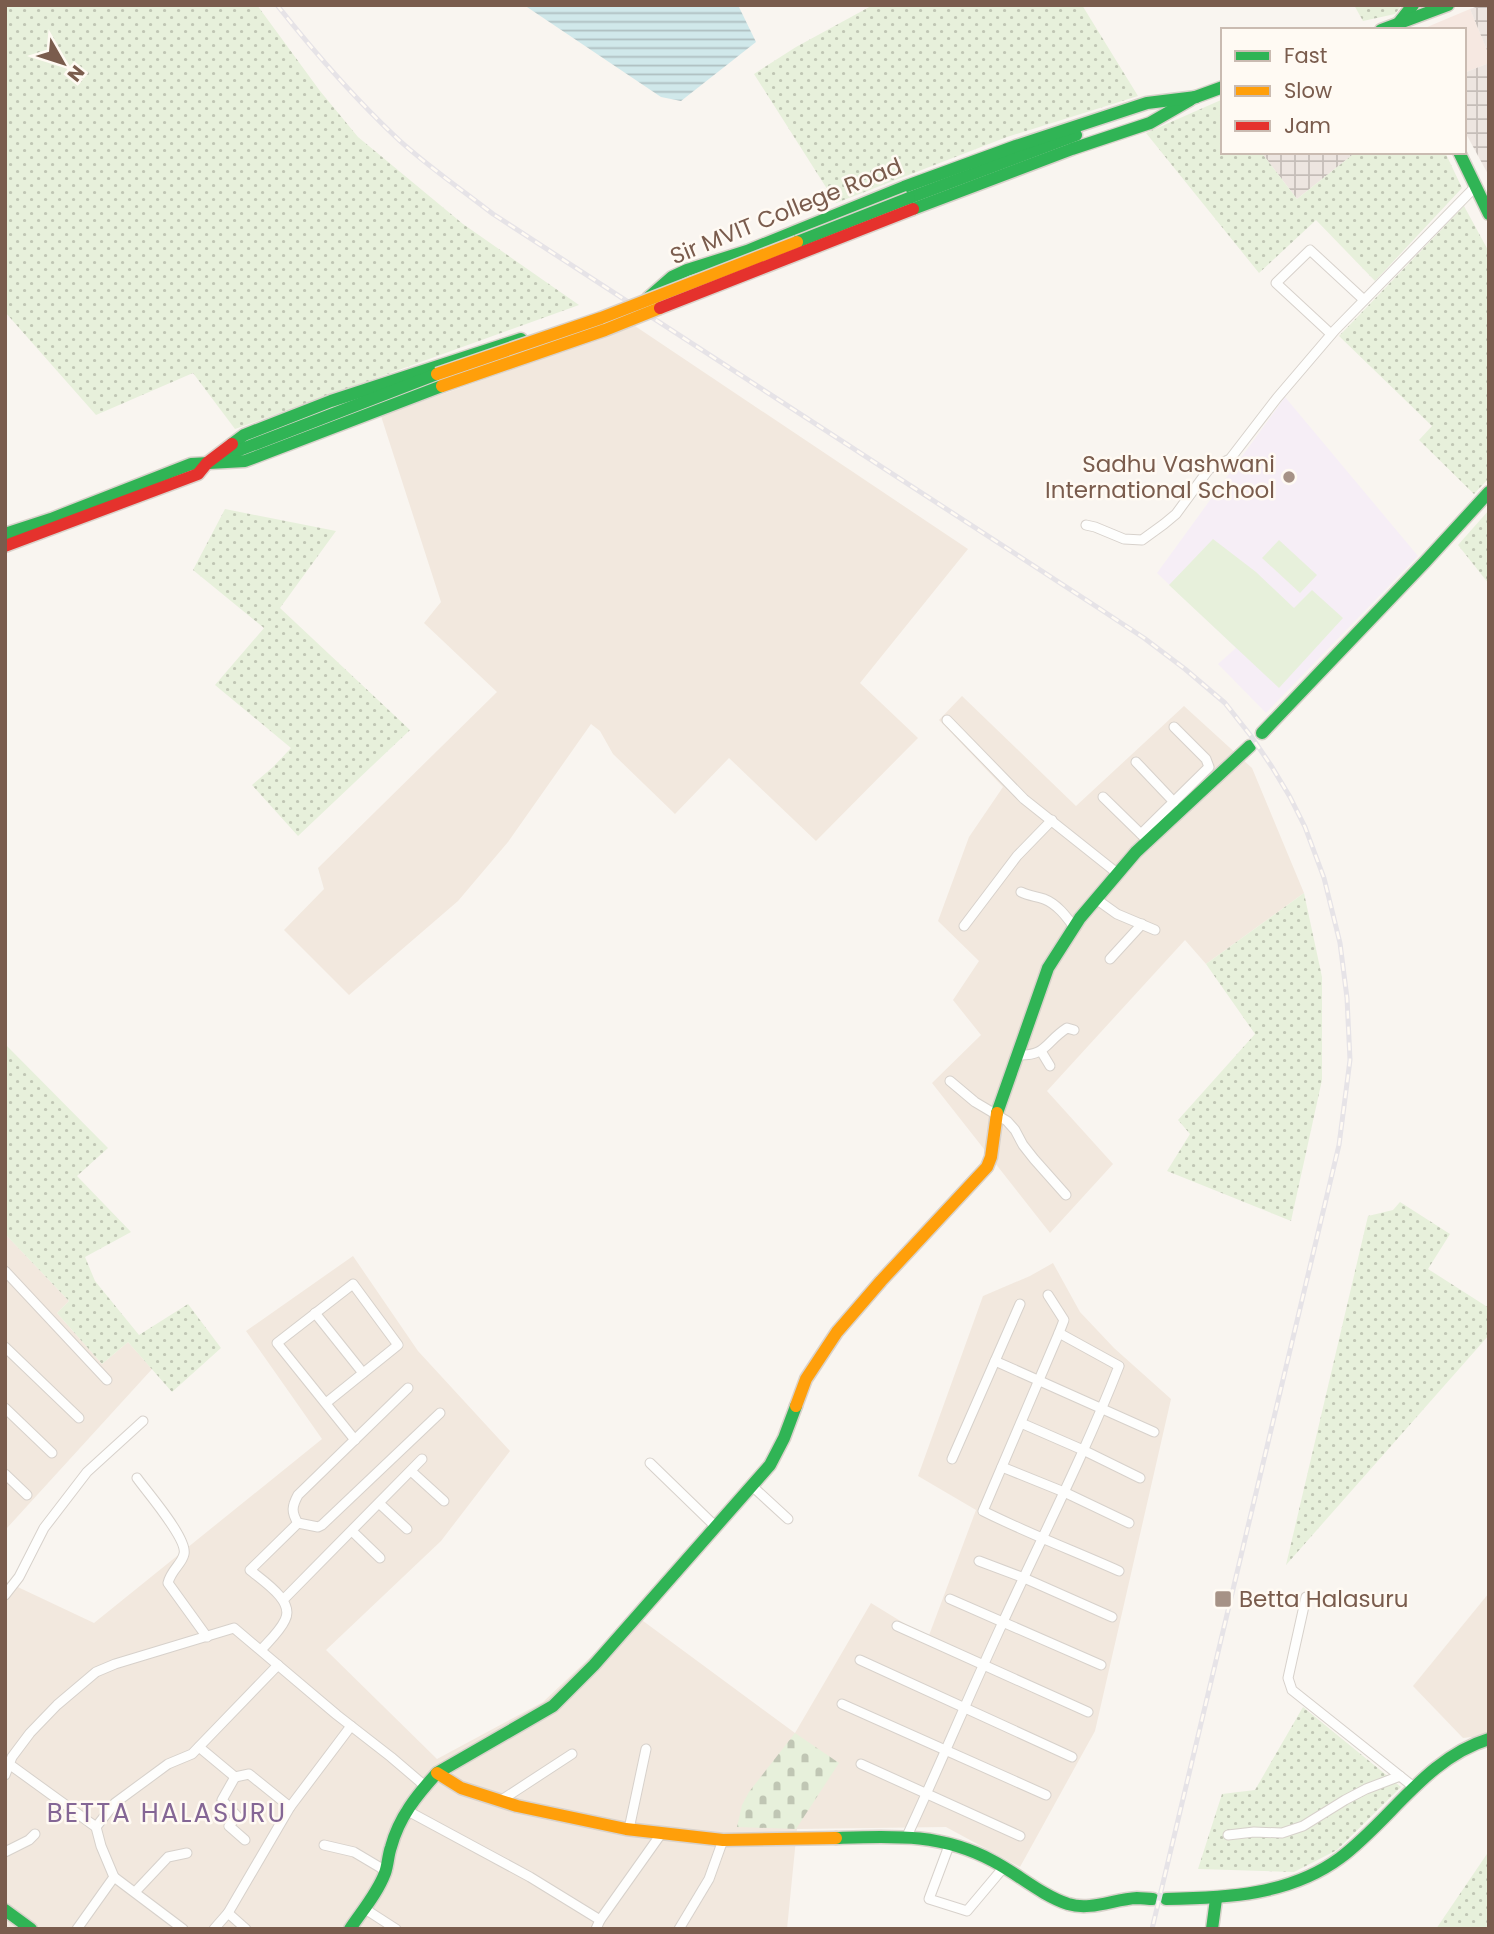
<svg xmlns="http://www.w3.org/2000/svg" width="1494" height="1934" viewBox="0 0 1494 1934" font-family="Poppins,sans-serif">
  <defs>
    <pattern id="industrial-grid" width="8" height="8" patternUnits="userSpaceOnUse" patternTransform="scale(1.75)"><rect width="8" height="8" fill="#ede5e0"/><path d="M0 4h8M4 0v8" fill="none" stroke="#c5bdb8"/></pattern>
    <pattern id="grass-dots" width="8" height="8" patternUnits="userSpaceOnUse" patternTransform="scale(1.75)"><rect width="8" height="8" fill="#e7f0db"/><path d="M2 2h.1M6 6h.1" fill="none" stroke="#c0c6b4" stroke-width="1.8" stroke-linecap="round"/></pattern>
    <pattern id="cemetery-stones" width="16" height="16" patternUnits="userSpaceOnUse" patternTransform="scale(1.75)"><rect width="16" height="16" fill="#e7f0db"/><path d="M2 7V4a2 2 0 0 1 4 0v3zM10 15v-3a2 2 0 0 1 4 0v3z" fill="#c0c6b4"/></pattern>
    <pattern id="water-rules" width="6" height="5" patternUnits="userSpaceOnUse" patternTransform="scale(1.75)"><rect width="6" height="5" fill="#d0e8ea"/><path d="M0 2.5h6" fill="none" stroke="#aebfc0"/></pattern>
  </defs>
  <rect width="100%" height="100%" fill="#f9f5f0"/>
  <g fill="#f2e8de">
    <polygon points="635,326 968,549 860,683 918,738 816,841 729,758 675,814 613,754 600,731 591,724 508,842 458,901 349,995 284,930 324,889 318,868 497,692 424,623 441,602 381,416"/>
    <polygon points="962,696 1076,806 1184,706 1252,768 1304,893 1206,964 1185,940 1047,1091 1113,1164 1050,1233 932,1083 981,1035 953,1000 979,961 938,921 969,837 1003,787 939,720"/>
    <polygon points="5,1234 69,1301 57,1313 102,1364 128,1342 152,1369 7,1528 5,1526"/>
    <polygon points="353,1256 418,1351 510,1451 441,1541 326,1650 437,1759 543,1702 635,1615 795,1733 871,1603 928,1638 976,1510 918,1476 983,1296 1030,1276 1053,1263 1080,1312 1114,1348 1171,1399 1095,1731 1020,1867 946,1827 797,1829 787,1929 5,1929 5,1581 94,1623 322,1439 246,1331"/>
    <polygon points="1489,1593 1489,1735 1463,1738 1413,1686"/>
  </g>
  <polygon fill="#f6e8e1" points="1470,9 1489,55 1489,63 1464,73 1464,30 1420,30"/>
  <g fill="url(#industrial-grid)">
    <polygon points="1482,5 1489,5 1489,55 1470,9"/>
    <polygon points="1489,63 1489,176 1464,130 1464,73"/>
    <polygon points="1261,152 1356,152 1297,199"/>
  </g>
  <polygon fill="#f6eef6" points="1285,397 1418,556 1266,713 1218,664 1236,648 1157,573"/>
  <g fill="url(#grass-dots)">
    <polygon points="5,5 257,5 320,91 358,137 463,224 579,305 235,429 193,373 96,415 5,312"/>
    <polygon points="873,5 1082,5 1138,96 1007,137 836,203 754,74 796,47"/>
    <polygon points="1354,5 1402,5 1395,14 1363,21"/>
    <polygon points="1221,100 1223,102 1223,152 1261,152 1297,199 1356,152 1445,152 1462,188 1375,281 1316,220 1259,273 1146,133"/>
    <polygon points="1464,206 1489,252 1489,478 1474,494 1419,440 1432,426 1339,336"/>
    <polygon points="225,509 336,531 280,608 410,730 298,836 252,785 273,767 291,748 215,685 264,628 193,570"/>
    <polygon points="1489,510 1489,584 1458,545"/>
    <polygon points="1304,893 1322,977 1322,1080 1291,1221 1167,1171 1190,1134 1178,1120 1255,1034 1206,964"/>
    <polygon points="5,1044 108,1148 77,1176 131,1232 85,1257 95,1281 139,1335 188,1304 221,1348 172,1392 128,1342 102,1364 57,1313 69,1301 5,1234"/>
    <polygon points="1400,1202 1450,1234 1428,1269 1489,1308 1489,1335 1286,1565 1368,1216 1393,1210"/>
    <polygon points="1303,1707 1401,1787 1337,1850 1294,1872 1198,1869 1222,1794 1255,1790"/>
    <polygon points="1489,1851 1489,1929 1436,1929"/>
  </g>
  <polygon fill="url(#cemetery-stones)" points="795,1733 839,1763 796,1829 737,1827 742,1805 749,1792"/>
  <g fill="#e7f0db">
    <polygon points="1213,539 1256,572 1294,608 1312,590 1343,618 1279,688 1169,585"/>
    <polygon points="1279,540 1317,575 1300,593 1262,558"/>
  </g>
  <polygon fill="url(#water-rules)" points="524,5 738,5 756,42 681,101 661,97"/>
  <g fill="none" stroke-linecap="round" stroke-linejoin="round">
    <g stroke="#d7d1cb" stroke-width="11">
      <g id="street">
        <polyline points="1331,334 1276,283 1310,250 1364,300"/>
        <polyline points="1086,525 1095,527 1124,539 1142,540 1164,524 1176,514 1209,469 1230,459 1277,398 1335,330 1476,186"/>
        <polyline points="947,720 1024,799 1117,873"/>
        <polyline points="1136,762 1174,802"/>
        <polyline points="1103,797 1144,837"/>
        <polyline points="1141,834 1209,767 1206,759 1174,727"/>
        <path d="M1021,892C1029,896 1036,896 1044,899C1057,904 1066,916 1074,927"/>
        <polyline points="1096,899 1117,914 1155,930"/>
        <polyline points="964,926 1017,856 1052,820"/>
        <polyline points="1110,959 1142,924"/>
        <polyline points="1041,1051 1050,1066"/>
        <path d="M1018,1055C1047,1056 1045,1042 1067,1028L1074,1030"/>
        <polyline points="950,1081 975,1102 1007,1121 1015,1130 1023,1145 1034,1159 1066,1195"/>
        <polyline points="5,1271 107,1380"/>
        <polyline points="1048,1295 1064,1320 1059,1333"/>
        <polyline points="315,1313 363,1373"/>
        <polyline points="5,1347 79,1418"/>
        <polyline points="995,1361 1154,1432"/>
        <path d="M408,1388L298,1495C292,1506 291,1512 298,1523L318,1527L322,1525L440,1413"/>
        <polyline points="326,1403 398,1345 353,1284 277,1343 355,1440"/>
        <polyline points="5,1408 52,1453"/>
        <polyline points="1021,1423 1083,1450 1140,1478"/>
        <polyline points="952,1459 1020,1304"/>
        <polyline points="650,1463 716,1527"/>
        <polyline points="1002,1467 1064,1492 1129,1523"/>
        <polyline points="411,1471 444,1501"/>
        <polyline points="5,1474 27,1495"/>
        <path d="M137,1478C147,1492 188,1539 184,1554C182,1564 171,1570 168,1583L207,1637"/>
        <polyline points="752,1486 788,1519"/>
        <polyline points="380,1504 407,1529"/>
        <polyline points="352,1531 380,1558"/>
        <polyline points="979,1561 1024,1578 1112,1617"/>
        <polyline points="5,1595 19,1577 44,1528 87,1472 143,1421"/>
        <polyline points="1306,1597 1288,1678 1292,1690 1415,1788"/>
        <polyline points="284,1599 422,1459"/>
        <polyline points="950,1599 1101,1665"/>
        <polyline points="897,1626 1088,1712"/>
        <path d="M261,1650C269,1641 280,1631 285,1620C295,1601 263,1581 250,1570L298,1523"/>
        <polyline points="860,1660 1072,1757"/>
        <polyline points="842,1704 1046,1795"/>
        <polyline points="199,1747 235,1777 249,1774 290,1807 351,1726"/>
        <polyline points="9,1764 96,1827"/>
        <polyline points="861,1764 1020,1836"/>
        <polyline points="5,1775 12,1757 30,1733 57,1705 96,1672 115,1664 234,1628 337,1715 391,1757 425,1786"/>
        <polyline points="235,1777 222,1800 237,1816 229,1826 245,1840"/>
        <polyline points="500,1801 572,1754"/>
        <polyline points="406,1810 530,1877 600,1920 596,1929"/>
        <polyline points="629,1829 646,1749"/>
        <polyline points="1228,1835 1254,1832 1282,1833 1303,1826 1345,1800 1366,1789 1400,1776"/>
        <path d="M907,1836C940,1765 970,1693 1003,1622C1042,1537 1085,1453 1119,1366L1059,1333L983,1511C1027,1533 1074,1551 1119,1571"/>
        <polyline points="950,1843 929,1899 967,1911 1004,1867"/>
        <polyline points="324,1845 354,1852 386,1871"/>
        <polyline points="5,1852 29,1840 35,1834"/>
        <polyline points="114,1877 183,1929"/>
        <polyline points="135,1892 168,1857 187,1853"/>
        <polyline points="365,1909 396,1929"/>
        <polyline points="228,1913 290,1807"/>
        <polyline points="600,1920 661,1834"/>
        <polyline points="77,1929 114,1877 101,1846 96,1827 115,1803 168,1764 192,1754 278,1665"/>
        <polyline points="214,1929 228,1913 246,1929"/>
        <polyline points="679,1929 709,1879 723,1840"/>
      </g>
    </g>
    <g stroke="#d9d2cb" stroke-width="15">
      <g id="fast">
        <polyline points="1398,24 1413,5"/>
        <polyline points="1381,30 1448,5"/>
        <polyline points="1190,99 1223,87"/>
        <polyline points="1459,152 1489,214"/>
        <polyline points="909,198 1076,135"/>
        <polyline points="913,209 1072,149 1150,123 1190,100"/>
        <polyline points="648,298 672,277 687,270 747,251 904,187 1016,146 1147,103 1196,97"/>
        <polyline points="232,444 244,435 331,401 521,339"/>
        <polyline points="224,456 437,374"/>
        <polyline points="5,534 51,519 191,464 245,461 442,386"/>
        <polyline points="1262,733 1425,562 1489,492"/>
        <polyline points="997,1113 1048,968 1080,918 1136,852 1250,746"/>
        <path d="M836,1838C893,1836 941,1833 993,1861C1018,1874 1041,1895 1068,1904C1091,1911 1114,1899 1137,1898C1142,1898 1148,1899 1153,1899"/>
        <path d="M1166,1899C1226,1898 1290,1895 1340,1858C1391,1820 1426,1758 1489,1739"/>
        <polyline points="5,1910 31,1929"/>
        <path d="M350,1929C362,1911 377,1894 385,1873C388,1865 388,1855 391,1847C399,1817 417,1795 437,1773L553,1706L594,1665L770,1465L784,1438L796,1406"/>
        <polyline points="1212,1929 1216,1899"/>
      </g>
    </g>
    <g stroke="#d9d2cb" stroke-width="15">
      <g id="slow">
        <polyline points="796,1406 806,1379 837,1332 881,1281 987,1167 991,1157 997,1113"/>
        <polyline points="437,1773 461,1788 517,1806 626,1829 723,1840 836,1838"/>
      </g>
    </g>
    <g stroke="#d9d2cb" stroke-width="15">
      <polyline id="jam" points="5,546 198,474 207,463 232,444"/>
    </g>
    <use href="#street" stroke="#fefefd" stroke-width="9"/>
    <use href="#fast" stroke="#30b455" stroke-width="12"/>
    <use href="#slow" stroke="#ff9f0a" stroke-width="12"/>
    <use href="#jam" stroke="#e5322d" stroke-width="12"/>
    <g stroke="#e6e3e7" stroke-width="5">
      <path id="rail" d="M277,5C315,53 356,100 400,141C429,167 462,190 493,214L1097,607L1144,638L1185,669L1225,703L1251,736L1272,767L1290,797L1305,827L1324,878L1340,943L1347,998L1350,1060L1339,1145L1152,1929"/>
    </g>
    <use href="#rail" stroke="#fffaf3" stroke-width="2.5" stroke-dasharray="8" stroke-linecap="butt"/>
    <g stroke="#d9d2cb" stroke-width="15" stroke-linecap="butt">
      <polyline id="fast-bridge" points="797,242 909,198"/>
    </g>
    <g stroke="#d9d2cb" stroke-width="15" stroke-linecap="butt">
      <g id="slow-bridge">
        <polyline points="437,374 601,318 797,242"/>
        <polyline points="442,386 605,330 660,308"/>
      </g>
    </g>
    <g stroke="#d9d2cb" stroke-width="15" stroke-linecap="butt">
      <polyline id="jam-bridge" points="660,308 913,209"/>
    </g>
    <use href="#fast-bridge" stroke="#30b455" stroke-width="12"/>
    <use href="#slow-bridge" stroke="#ff9f0a" stroke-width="12"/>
    <use href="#jam-bridge" stroke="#e5322d" stroke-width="12"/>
  </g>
  <g fill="#a69286" stroke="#fffaf3" stroke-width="2.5">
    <circle cx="1289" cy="477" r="7"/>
    <rect x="1214" y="1590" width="18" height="18" rx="3.5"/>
  </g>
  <g text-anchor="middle" stroke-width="5" stroke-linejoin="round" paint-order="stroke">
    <g font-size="23" fill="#7a5c4d" stroke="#fffaf3">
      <text transform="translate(786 211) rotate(-22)" y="8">Sir MVIT College Road</text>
    </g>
    <g font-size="23" fill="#7a5c4d" stroke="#fffaf3" text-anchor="end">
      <text x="1275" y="472">Sadhu Vashwani<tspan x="1275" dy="26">International School</tspan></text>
      <text x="1239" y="1607" text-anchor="start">Betta Halasuru</text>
    </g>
    <g font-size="26" letter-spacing="2" fill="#846695" stroke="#fffaf3">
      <text x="167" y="1822">BETTA HALASURU</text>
    </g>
  </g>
  <rect width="1494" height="1934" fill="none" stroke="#7a5c4d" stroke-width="14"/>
  <rect x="1221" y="28" width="245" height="126" fill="#fffaf3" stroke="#cabbb1" stroke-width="2"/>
  <rect x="1235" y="51" width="35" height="10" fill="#30b455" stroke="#cabbb1" stroke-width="2"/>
  <text x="1284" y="63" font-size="21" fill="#7a5c4d">Fast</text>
  <rect x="1235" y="86" width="35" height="10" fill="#ff9f0a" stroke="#cabbb1" stroke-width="2"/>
  <text x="1284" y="98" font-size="21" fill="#7a5c4d">Slow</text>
  <rect x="1235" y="121" width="35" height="10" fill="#e5322d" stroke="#cabbb1" stroke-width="2"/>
  <text x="1284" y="133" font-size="21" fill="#7a5c4d">Jam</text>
  <g transform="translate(63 63) rotate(129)" stroke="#fffaf3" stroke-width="5" paint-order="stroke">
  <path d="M0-5L12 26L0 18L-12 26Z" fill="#7a5c4d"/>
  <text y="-10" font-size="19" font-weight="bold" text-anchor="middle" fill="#7a5c4d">N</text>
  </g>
</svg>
